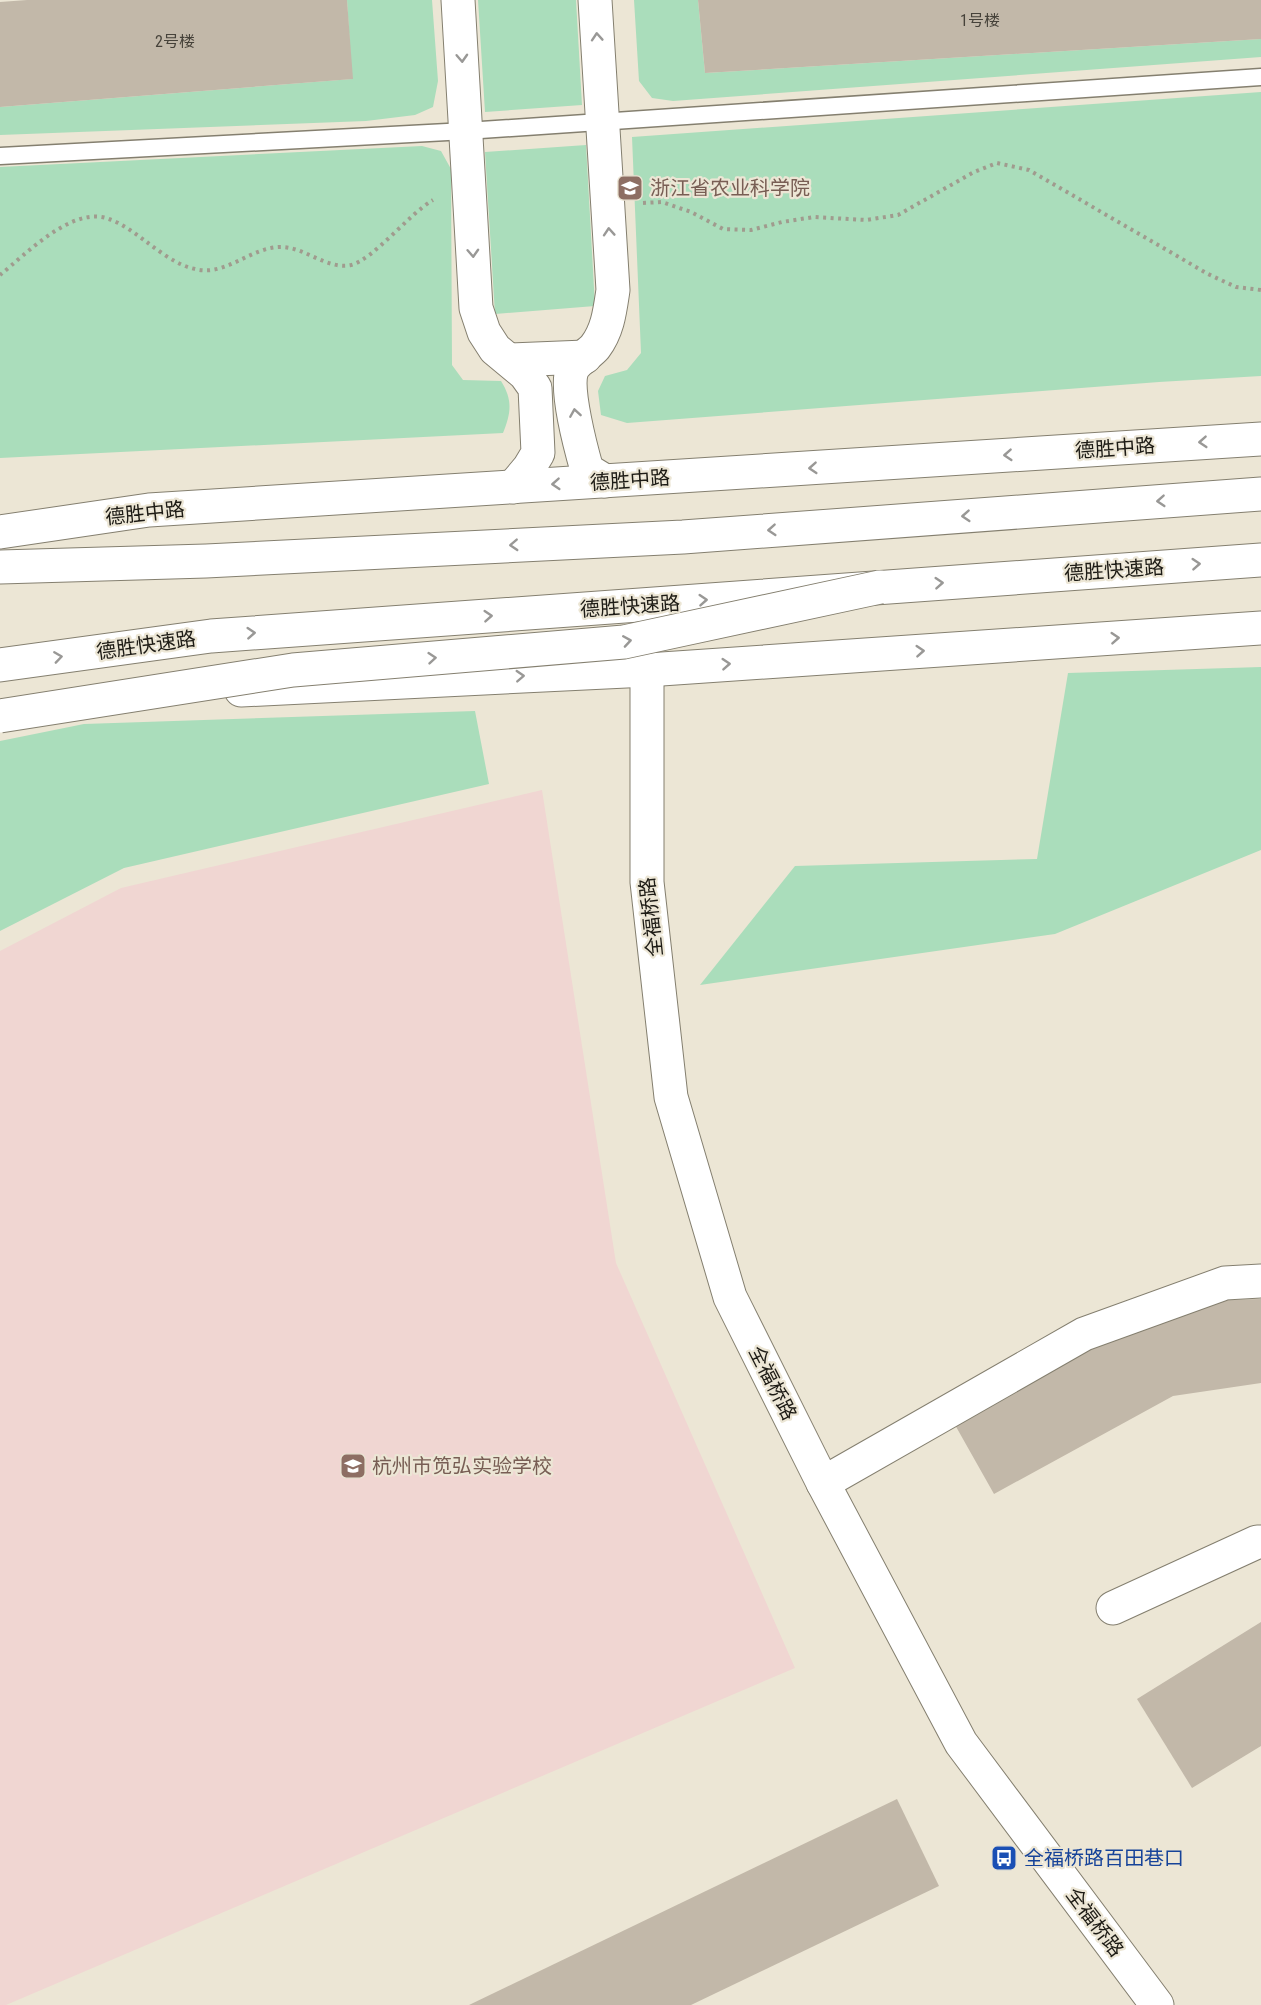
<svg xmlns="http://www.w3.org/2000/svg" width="1261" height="2005" viewBox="0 0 1261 2005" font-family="'Roboto Condensed','Noto Sans SC',sans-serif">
  <rect width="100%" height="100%" fill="#ece6d5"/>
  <polygon fill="#f0d6d2" points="542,790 616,1263 795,1668 6,2005 0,2005 0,951 121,888"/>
  <g fill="#adb">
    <polygon points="347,0 432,0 438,81 433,107 415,115 366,121 0,135 0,107 352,79"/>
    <polygon points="478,0 576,0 582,105 485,112"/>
    <polygon points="634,0 698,0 705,73 1261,39 1261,57 673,101 652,98 639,81"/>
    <polygon points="1261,92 1261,376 1159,382 627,423 601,415 598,391 605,376 627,370 641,353 632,137"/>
    <polygon points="586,145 595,306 495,314 485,152"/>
    <path d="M422,146L441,151L451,169L452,365L463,380L501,381C513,400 511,413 503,433L0,458V167Z"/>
    <polygon points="1261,667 1261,850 1055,934 700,985 795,866 1037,859 1068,673"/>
    <polygon points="475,711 489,784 124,868 0,931 0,741 84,724"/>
  </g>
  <g fill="#c2b8a9">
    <polygon points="27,0 347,0 353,79 0,107 0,2"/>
    <polygon points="698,0 1261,0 1261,39 705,73"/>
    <polygon points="1261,1299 1261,1383 1173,1396 994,1494 950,1416 1069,1356 1216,1300"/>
    <polygon points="1261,1622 1261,1746 1192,1788 1137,1699"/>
    <polygon points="897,1799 939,1886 691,2005 469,2005"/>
  </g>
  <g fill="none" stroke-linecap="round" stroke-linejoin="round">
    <g stroke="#847f6f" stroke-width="19">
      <polyline id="service" points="0,156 466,131 1261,77"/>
    </g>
    <g stroke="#847f6f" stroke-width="35">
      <g id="minor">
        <polyline points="458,0 476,308 484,332 495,349 525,374 535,388 538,453 529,468 513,487"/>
        <path d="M595,0L613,290C610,310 608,330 595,347C589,354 576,361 572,370C565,389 581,449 587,470L605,481"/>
        <polyline points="511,360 585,357"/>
        <polyline points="823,1483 1084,1334 1225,1283 1261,1281"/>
        <polyline points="1113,1608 1257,1542 1261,1542"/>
      </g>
    </g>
    <g stroke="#847f6f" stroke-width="35">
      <polyline id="tertiary" points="647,670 647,882 671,1097 730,1297 823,1483 961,1743 1157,2005"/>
    </g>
    <g stroke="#847f6f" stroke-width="35">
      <g id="primary">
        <polyline points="0,532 149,510 1261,439"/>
        <polyline points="241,690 647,670 1261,628"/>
      </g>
    </g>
    <g stroke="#847f6f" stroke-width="35">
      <g id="trunk">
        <polyline points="0,567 206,561 683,537 1261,494"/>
        <polyline points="0,665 211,636 1261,560"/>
      </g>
    </g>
    <g stroke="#a09b8e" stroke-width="4" stroke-dasharray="3 4.5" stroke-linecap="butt">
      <polyline points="643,203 662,202 691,212 723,229 751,230 782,222 814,217 866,220 898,215 974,172 997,163 1029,170 1208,274 1236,287 1261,290"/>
      <path d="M0,275C26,254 73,205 109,219C121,223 133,232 144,240C159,251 176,265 195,269C226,277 250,247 281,247C305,247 327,270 351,265C374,259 409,214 433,200"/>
    </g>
    <use href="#service" stroke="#fff" stroke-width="16"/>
    <use href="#minor" stroke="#fff" stroke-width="33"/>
    <use href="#tertiary" stroke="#fff" stroke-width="33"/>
    <use href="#primary" stroke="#fff" stroke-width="33"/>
    <use href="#trunk" stroke="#fff" stroke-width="33"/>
    <g stroke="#847f6f" stroke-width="35" stroke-linecap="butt">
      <polyline id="trunk-bridge" points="0,716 293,670 624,642 880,587"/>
    </g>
    <use href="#trunk-bridge" stroke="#fff" stroke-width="33"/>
  </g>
  <defs><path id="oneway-chevron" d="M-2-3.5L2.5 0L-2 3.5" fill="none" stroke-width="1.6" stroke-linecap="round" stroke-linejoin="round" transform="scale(1.5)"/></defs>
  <g stroke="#999896">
    <use href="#oneway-chevron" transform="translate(597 37) rotate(-94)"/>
    <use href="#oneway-chevron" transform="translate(462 58) rotate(87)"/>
    <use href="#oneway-chevron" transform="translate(609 232) rotate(-94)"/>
    <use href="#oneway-chevron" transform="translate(473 253) rotate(87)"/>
    <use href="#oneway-chevron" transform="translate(575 413) rotate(-99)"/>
    <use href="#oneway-chevron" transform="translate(1203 442) rotate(176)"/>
    <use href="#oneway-chevron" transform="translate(1008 455) rotate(176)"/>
    <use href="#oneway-chevron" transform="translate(813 468) rotate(176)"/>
    <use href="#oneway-chevron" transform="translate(556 484) rotate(176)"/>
    <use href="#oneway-chevron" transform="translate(1161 501) rotate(176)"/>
    <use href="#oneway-chevron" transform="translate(966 516) rotate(176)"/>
    <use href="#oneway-chevron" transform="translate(772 530) rotate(176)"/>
    <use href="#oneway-chevron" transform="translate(514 545) rotate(177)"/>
    <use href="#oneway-chevron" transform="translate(1196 564) rotate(-4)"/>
    <use href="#oneway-chevron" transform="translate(939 583) rotate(-4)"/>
    <use href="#oneway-chevron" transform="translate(703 600) rotate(-4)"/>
    <use href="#oneway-chevron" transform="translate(488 616) rotate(-4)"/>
    <use href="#oneway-chevron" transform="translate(251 633) rotate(-4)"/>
    <use href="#oneway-chevron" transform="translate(1115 638) rotate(-4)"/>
    <use href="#oneway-chevron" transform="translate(627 641) rotate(-9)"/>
    <use href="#oneway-chevron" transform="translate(920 651) rotate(-4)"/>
    <use href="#oneway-chevron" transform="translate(58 657) rotate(-8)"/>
    <use href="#oneway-chevron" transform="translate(432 658) rotate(-5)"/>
    <use href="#oneway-chevron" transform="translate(726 664) rotate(-4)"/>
    <use href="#oneway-chevron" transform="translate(520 676) rotate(-3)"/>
  </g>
  <defs>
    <g id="university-square" transform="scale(1.35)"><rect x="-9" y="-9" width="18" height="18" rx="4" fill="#8d6e63" stroke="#ece6d5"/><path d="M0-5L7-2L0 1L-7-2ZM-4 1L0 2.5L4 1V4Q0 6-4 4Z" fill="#fff"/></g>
    <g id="school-square" transform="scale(1.35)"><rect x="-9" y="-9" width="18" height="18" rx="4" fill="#8d6e63" stroke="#ece6d5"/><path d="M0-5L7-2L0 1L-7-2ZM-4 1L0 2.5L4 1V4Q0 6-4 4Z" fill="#fff"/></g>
    <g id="bus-square" transform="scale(1.35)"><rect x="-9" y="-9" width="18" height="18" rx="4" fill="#1a4fb4" stroke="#ece6d5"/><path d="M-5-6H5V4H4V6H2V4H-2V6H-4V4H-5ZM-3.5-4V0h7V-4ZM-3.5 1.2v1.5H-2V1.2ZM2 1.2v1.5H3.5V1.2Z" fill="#fff"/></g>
  </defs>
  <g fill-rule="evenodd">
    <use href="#university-square" x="630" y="188"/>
    <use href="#school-square" x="353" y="1466"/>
    <use href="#bus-square" x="1004" y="1858"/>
  </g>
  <g text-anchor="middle" stroke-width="4.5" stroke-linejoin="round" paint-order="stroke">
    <g font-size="16" fill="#46423a">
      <text x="980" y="26">1号楼</text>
      <text x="175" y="47">2号楼</text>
    </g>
    <g font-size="20" fill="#785e54" stroke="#ece6d5" text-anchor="start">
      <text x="650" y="195">浙江省农业科学院</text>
      <text x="372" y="1473">杭州市笕弘实验学校</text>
    </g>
    <g font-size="20" fill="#1d1b15" stroke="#ece6d5">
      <text transform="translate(1115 448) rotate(-4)" y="7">德胜中路</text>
      <text transform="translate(630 480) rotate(-4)" y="7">德胜中路</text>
      <text transform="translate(145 513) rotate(-6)" y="7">德胜中路</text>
      <text transform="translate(1114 570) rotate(-4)" y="7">德胜快速路</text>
      <text transform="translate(630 606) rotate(-4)" y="7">德胜快速路</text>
      <text transform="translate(146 645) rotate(-8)" y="7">德胜快速路</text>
      <text transform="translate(651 917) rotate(-96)" y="7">全福桥路</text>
      <text transform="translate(773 1383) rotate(63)" y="7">全福桥路</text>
      <text transform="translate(1095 1922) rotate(53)" y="7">全福桥路</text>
    </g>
    <g font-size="20" fill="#164399" stroke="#ece6d5" text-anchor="start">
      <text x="1024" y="1865">全福桥路百田巷口</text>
    </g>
  </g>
</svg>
